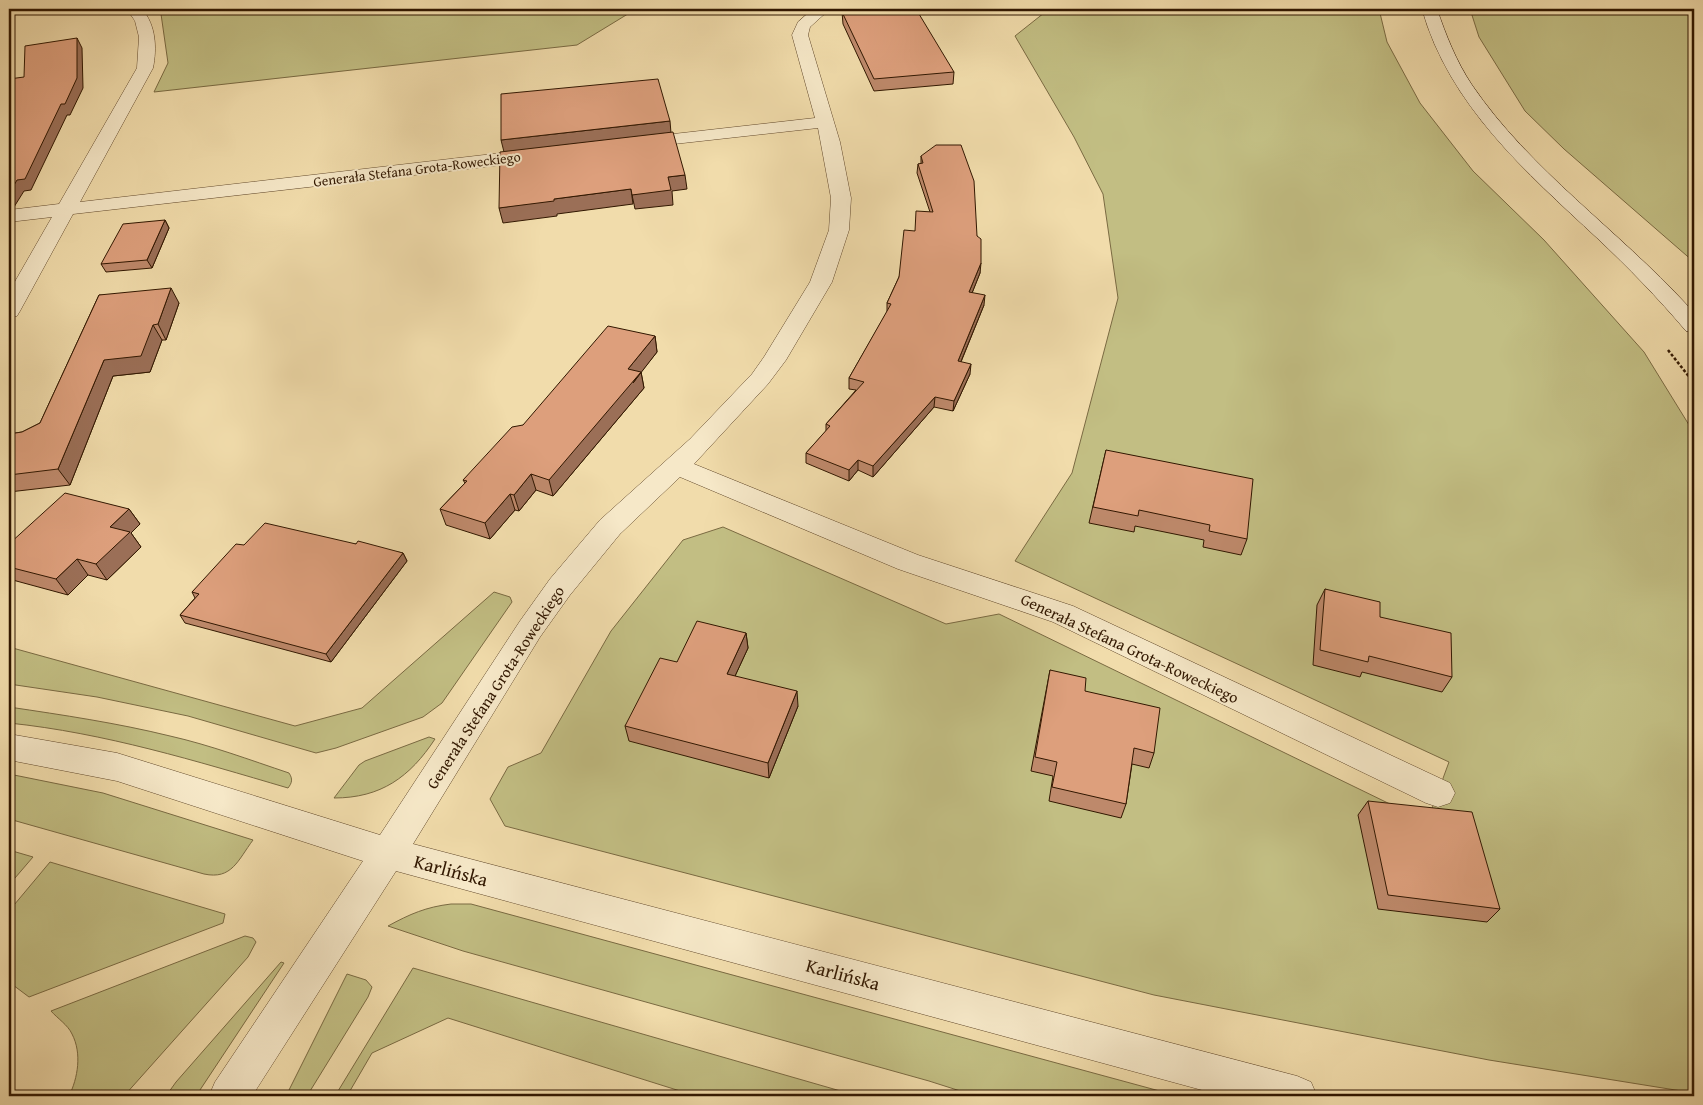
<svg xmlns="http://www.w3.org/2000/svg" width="1703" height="1105" viewBox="0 0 1703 1105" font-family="'Gentium Book Plus',serif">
  <rect width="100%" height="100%" fill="#f1dcab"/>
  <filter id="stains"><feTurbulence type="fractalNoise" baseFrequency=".004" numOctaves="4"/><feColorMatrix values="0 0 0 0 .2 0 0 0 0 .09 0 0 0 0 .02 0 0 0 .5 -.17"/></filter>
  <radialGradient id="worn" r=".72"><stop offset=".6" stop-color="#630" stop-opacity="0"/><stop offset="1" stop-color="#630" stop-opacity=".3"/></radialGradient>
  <g fill="#c2be83" stroke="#7a6a42">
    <polygon points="158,9 636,9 577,45 154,92 168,63 161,14"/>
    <polygon points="1049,9 1379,9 1387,42 1420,103 1473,171 1544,240 1644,352 1694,433 1694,1093 1489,1060 1154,995 505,826 490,799 508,767 541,753 611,631 683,540 723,527 946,624 999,614 1427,822 1449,762 1015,561 1072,473 1118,298 1103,194 1074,137 1015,36"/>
    <polygon points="1470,9 1694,9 1694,262 1564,149 1525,111 1479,37"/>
    <polygon points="494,592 510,597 512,602 442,703 423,717 336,748 316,753 188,716 97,697 9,684 9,647 295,726 362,708"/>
    <path d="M9,707C63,715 117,723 170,736C210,745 250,760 289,773C293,779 292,783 288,788C196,761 105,733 9,723Z"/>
    <path d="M429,737L435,739C410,777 381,798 334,798L359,765L365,761Z"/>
    <path d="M9,774L103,793L253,840C238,860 232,880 204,874L9,819Z"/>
    <polygon points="9,850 33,857 9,885"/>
    <polygon points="50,862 225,914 223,923 29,997 9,982 9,911"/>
    <path d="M451,904H471L1178,1096H976L929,1081L463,951L388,926C410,914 426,907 451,904Z"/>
    <path d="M245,936L253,938L256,942L248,957L124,1096H69C78,1078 82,1053 72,1034C68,1025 57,1018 51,1011Z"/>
    <polygon points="281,962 284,963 196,1096 166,1096 176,1082"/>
    <polygon points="413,968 858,1096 696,1096 448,1018 372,1053 347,1096 335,1096"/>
    <polygon points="347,974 366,980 372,987 368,997 307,1096 286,1096"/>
  </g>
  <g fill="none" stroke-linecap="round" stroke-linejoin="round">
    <g stroke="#61482b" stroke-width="1">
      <g id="minor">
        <path d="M127,9H142C156,25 157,48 153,68L80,202L536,149L542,151L545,155L542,159L536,161L73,214L20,311L17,316L9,318V292L52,217L9,222V210L59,204L137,68L139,37L135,21Z"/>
        <polygon points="813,9 830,9 810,27 808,35 840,142 851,198 849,230 832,282 786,360 768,384 694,464 918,555 1073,606 1450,783 1455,793 1450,803 1438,807 1426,803 1053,622 898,569 680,477 620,534 570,595 540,637 413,844 1297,1076 1311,1082 1317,1096 1224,1096 396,871 252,1096 209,1096 215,1082 363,861 117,781 9,760 9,734 117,753 380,835 520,621 550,579 600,520 690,439 752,374 764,357 810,282 829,230 831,198 818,128 638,148 632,147 629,143 632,139 638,138 815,118 792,35 798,22"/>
      </g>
    </g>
    <g stroke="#311700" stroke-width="1">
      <path id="secondary" d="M1422,9H1437C1446,35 1456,61 1472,85C1530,170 1618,230 1687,305L1694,313V333L1686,331C1658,298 1628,267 1597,238C1526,172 1449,105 1422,9Z"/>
    </g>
    <polyline stroke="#311700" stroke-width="2.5" stroke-dasharray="3 2" stroke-linecap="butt" points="1668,350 1694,383"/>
    <polyline stroke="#311700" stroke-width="4" stroke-dasharray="5 3" stroke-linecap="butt" points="1523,1096 1522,1093 1541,1096"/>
    <use href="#minor" fill="#f6e8c8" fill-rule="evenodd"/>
    <use href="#secondary" fill="#f6e8c8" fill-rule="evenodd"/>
  </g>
  <g fill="#be896b" stroke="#311700">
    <polygon points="842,12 954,72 953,84 874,91 843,24"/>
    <polygon points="921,156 977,236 980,273 972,293 984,305 961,362 970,374 953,411 934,407 873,477 858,470 849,481 806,463 806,453 826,431 826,424 856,390 849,389 849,378 887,312 887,303 899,277 915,231 930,212 917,173 918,164 921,164"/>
    <polygon points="165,220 169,228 152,268 106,272 101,264"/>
    <polygon points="99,295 179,303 166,340 162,340 150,372 113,376 70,485 9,492 9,434 22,432 40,423"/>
    <polygon points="655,336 657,352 641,372 644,388 553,496 536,490 519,511 515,510 490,539 446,525 440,509 465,483 463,480 523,425"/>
    <polygon points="1106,450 1247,539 1241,555 1203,547 1204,540 1135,526 1134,532 1089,523"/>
    <polygon points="129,509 140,524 131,533 141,547 107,580 88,575 68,595 9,579 9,544"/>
    <polygon points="356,544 403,553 407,561 331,662 185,623 180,615 195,598 192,592 244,545"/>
    <polygon points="1325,589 1380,617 1452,677 1442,692 1362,672 1360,677 1313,665 1317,605"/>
    <polygon points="746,633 748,648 735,676 798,706 769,778 629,741 625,726 677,662"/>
    <polygon points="1050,670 1085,691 1154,753 1149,768 1132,764 1126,804 1121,818 1049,801 1053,776 1031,771"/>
    <polygon points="1368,801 1500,909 1487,922 1378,909 1358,815"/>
  </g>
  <g fill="#9b6f57" stroke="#311700">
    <polygon points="77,38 82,48 83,88 70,115 67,115 31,190 24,191 14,207 9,209 9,194"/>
    <polygon points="670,121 671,133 504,152 501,140"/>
    <polygon points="685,175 687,189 672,191 673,205 635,209 632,195 668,177"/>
    <polygon points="631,189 633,204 557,214 557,216 503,223 499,208 554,199"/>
    <polygon points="165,220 169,228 152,268 147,260"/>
    <polygon points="981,263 980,273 968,303 969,292"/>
    <polygon points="171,288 179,303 166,340 158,324"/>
    <polygon points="985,295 984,305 957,371 958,361"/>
    <polygon points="153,325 162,340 150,372 113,376 70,485 58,469 104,360"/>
    <polygon points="655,336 657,352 633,383 641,372 644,388 553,496 549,480 628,369"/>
    <polygon points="971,364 970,374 953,411 954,401"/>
    <polygon points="935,397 934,407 873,477 873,466"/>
    <polygon points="858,460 858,470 849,481 849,470"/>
    <polygon points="531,474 536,490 519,511 514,495"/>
    <polygon points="510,494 515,510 490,539 485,523"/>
    <polygon points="129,509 140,524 131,533 141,547 107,580 96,564 110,527"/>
    <polygon points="403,553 407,561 331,662 326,654"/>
    <polygon points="77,559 88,575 68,595 56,579"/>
    <polygon points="746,633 748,648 729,689 727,674"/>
    <polygon points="797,691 798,706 769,778 768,763"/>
  </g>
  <g fill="#dd9f7c" stroke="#311700">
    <polygon points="876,9 916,9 954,72 874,79 842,12 871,12"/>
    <polygon points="77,38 77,78 65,104 61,104 25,179 17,180 9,194 9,79 24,77 25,46"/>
    <polygon points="658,79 670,121 501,140 501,94"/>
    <polygon points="673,132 685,175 668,177 671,190 632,195 631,189 554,199 554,201 499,208 500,152"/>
    <polygon points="936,145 961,145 974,181 977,236 981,239 981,263 969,292 985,295 958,361 971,364 954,401 935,397 873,466 858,460 849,470 806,453 830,426 826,424 864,382 849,378 891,304 887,303 899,277 904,230 915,231 916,211 933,212 918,164 923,163 921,156"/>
    <polygon points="165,220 147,260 101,264 123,224"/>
    <polygon points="171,288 158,324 153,325 141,356 104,360 58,469 9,475 9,434 22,432 40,423 99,295"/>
    <polygon points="608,326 655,336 628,369 641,372 549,480 531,474 514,495 510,494 485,523 440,509 467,481 463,480 512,427 523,425"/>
    <polygon points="1106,450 1253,479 1247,539 1209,531 1210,525 1139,510 1138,516 1093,507"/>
    <polygon points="65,493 129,509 110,527 130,532 96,564 77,559 56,579 9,567 9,544"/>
    <polygon points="265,523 356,544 358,541 403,553 326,654 180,615 199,594 192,592 236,544 244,545"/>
    <polygon points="1325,589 1380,602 1380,617 1451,633 1452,677 1369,656 1368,662 1320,650"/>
    <polygon points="697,621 746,633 727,674 797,691 768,763 625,726 660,658 677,662"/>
    <polygon points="1050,670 1086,678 1085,691 1160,708 1154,753 1134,748 1126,804 1052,787 1057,762 1035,757"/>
    <polygon points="1368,801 1472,812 1500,909 1388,895"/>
  </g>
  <g text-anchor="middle" stroke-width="4" stroke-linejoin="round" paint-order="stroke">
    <g font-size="14" fill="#311700" stroke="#f6e8c8">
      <text transform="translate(417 169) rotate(-7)" y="5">Generała Stefana Grota-Roweckiego</text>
    </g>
    <g font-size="16" fill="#311700" stroke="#f6e8c8">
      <text transform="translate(1130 648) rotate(25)" y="6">Generała Stefana Grota-Roweckiego</text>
      <text transform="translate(495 687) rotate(-57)" y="6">Generała Stefana Grota-Roweckiego</text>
    </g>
    <g font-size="19" fill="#311700" stroke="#f6e8c8">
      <text transform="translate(451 870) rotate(15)" y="7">Karlińska</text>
      <text transform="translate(843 974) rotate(15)" y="7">Karlińska</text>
    </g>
  </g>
  <rect width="1703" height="1105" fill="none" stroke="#f1dcab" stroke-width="30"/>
  <rect x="10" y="10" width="1683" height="1085" fill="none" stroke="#311700" stroke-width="2.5"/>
  <rect x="15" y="15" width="1673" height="1075" fill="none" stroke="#311700"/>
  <rect width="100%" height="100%" filter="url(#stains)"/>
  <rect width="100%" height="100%" fill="url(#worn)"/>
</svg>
